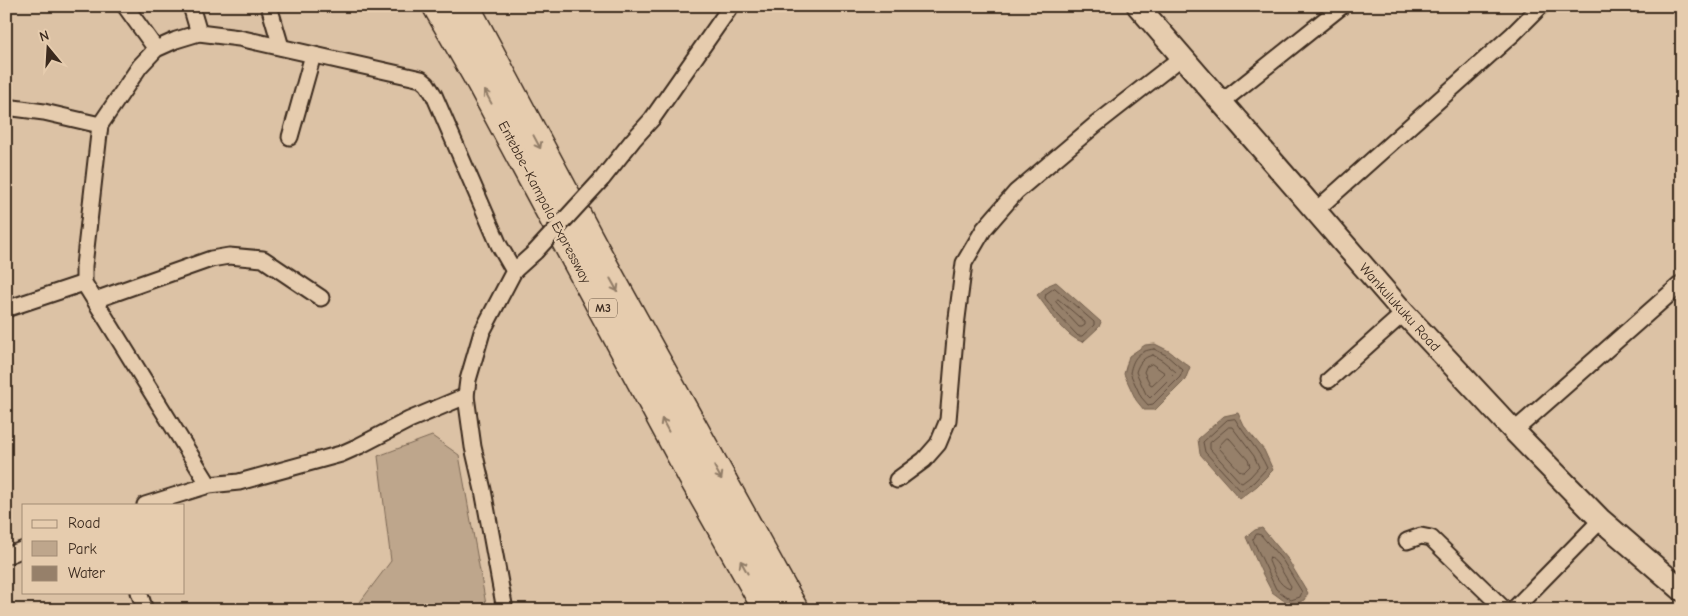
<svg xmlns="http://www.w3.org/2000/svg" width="1688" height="616" viewBox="0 0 1688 616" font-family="'Comic Neue',sans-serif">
  <rect width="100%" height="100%" fill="#dcc2a5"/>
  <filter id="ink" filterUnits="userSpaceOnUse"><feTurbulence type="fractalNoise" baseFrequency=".02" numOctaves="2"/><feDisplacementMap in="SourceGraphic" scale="10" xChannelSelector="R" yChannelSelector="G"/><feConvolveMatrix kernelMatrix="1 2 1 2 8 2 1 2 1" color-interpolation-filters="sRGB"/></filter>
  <g filter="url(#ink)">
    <polygon fill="#bea68c" stroke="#7c6855" points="432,436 459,455 487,610 354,610 391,561 378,456"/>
    <g fill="#96806a" stroke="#725e4c">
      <path d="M1056,282L1101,322L1099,327L1083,342C1066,338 1048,309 1037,295L1049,285Z"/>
      <polygon points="1155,344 1169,351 1190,367 1185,380 1155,410 1144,410 1136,400 1124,374 1129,356 1145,345"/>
      <polygon points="1238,413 1244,426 1264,450 1273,470 1257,486 1240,499 1200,454 1198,439 1224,416"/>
      <polygon points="1262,528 1287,558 1308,593 1304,600 1291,606 1272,592 1261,571 1246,537 1255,530"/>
    </g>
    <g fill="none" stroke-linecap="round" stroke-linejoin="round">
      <g stroke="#5f4c3c" stroke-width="1">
        <polygon points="1055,288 1094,322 1094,325 1082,336 1078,336 1057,314 1045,298 1046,294"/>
        <polygon points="1058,299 1085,322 1085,325 1082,327 1079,327 1056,302"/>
        <path d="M1154,349L1166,355L1183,370L1180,377L1153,404L1148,405L1141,397L1130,373C1133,358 1138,351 1154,349Z"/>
        <path d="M1153,355L1163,361L1176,372L1150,398L1146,394L1136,372C1139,363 1143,357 1153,355Z"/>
        <polygon points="1152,364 1165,373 1152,385 1150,384 1144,372 1146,367"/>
        <path d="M1235,419C1245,436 1259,450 1267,468L1254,482L1241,491L1205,452L1203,442L1227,420Z"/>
        <polygon points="1229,427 1232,427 1254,456 1259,467 1250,477 1242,483 1240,482 1210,449 1210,443"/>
        <polygon points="1227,438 1230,439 1248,460 1250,466 1244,472 1241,472 1219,448 1220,445"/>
        <polygon points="1257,534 1261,535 1283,561 1302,592 1300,597 1291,600 1276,589 1253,540"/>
        <path d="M1270,557C1279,563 1285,577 1291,586L1290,589C1279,586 1273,571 1269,561Z"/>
      </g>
      <g stroke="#3b2a1e" stroke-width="19">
        <g id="street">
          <polyline points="125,6 156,49"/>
          <polyline points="191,6 199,33"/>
          <polyline points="269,6 281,47"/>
          <polyline points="1222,102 1342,6"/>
          <polyline points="6,107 44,112 100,125"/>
          <polyline points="290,137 313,55"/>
          <polyline points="602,179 633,140 652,119 731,6"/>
          <polyline points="1315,211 1513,34 1541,6"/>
          <polyline points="514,271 535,252"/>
          <polyline points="95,300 211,259 229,256 263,259 321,298"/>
          <polyline points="6,309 84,283"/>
          <polyline points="1329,380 1404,313"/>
          <polyline points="1514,431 1682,283"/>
          <polyline points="897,480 924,460 938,444 948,420 956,326 964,263 984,229 1016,192 1095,125 1182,57"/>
          <polyline points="209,485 84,283 84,266 100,125 140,66 156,49 176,40 199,33 239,38 421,79 427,84 434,95 499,245 514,271 482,332 468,380 466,396 473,447 483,490 505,610"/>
          <polyline points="145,505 209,485 239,482 341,454 359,446 409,420 466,396"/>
          <polyline points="1407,541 1421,536 1431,538 1505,610"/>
          <polyline points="6,556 24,549"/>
          <polyline points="139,592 145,610"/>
          <polyline points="1513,610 1601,520"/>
        </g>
      </g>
      <g stroke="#3b2a1e" stroke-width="25">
        <polyline id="secondary" points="1138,6 1404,313 1514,431 1601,520 1682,590"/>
      </g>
      <g stroke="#3b2a1e" stroke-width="31">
        <g id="highway">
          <polyline points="437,6 480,81 691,474 768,610"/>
          <polyline points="465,6 600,259 794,610"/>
        </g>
      </g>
      <use href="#street" stroke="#e6ccae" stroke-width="15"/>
      <use href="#secondary" stroke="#e6ccae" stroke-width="21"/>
      <use href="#highway" stroke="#e6ccae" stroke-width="28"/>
      <g stroke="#3b2a1e" stroke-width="19" stroke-linecap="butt">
        <polyline id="street-bridge" points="535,252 602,179"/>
      </g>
      <use href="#street-bridge" stroke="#e6ccae" stroke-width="15"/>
    </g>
    <defs><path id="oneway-shaft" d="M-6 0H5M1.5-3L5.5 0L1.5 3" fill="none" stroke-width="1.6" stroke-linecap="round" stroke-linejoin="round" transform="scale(1.25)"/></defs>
    <g stroke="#907b66">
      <use href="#oneway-shaft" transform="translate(488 97) rotate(-118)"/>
      <use href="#oneway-shaft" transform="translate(537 142) rotate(62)"/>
      <use href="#oneway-shaft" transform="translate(614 285) rotate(61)"/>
      <use href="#oneway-shaft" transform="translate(665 425) rotate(-118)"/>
      <use href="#oneway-shaft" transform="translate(718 473) rotate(61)"/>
      <use href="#oneway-shaft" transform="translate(744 567) rotate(-119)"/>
    </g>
  </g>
  <g text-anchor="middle" stroke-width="5" stroke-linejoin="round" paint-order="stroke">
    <rect fill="#e6ccae" stroke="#6e5b49" stroke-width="1" x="589" y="298.5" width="28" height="19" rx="4"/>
    <g font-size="12" font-weight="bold" fill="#3b2a1e">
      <text x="603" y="312">M3</text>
    </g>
    <g font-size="14" fill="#3b2a1e" stroke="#e6ccae">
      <text transform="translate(545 202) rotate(62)" y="5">Entebbe–Kampala Expressway</text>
      <text transform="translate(1400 307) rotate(48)" y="5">Wankulukuku Road</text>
    </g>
  </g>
  <rect width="1688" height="616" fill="none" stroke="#e6ccae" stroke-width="25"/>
  <rect x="12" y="12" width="1663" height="591" fill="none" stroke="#3b2a1e" stroke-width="2" filter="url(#ink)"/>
  <rect x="22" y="504" width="162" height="90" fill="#e6ccae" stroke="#a28b74"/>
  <rect x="32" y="520" width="25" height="8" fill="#e6ccae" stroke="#a28b74"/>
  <text x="68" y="528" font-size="15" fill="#3b2a1e">Road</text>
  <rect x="32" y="541" width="25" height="15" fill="#bea68c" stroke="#a28b74"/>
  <text x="68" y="554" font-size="15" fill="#3b2a1e">Park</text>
  <rect x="32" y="566" width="25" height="15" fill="#96806a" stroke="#a28b74"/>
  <text x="68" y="578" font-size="15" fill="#3b2a1e">Water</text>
  <g transform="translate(48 48) rotate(342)" stroke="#e6ccae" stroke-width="4" paint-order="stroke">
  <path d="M0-4L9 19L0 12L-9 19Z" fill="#3b2a1e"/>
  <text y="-8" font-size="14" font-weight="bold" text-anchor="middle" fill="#3b2a1e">N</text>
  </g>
</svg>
